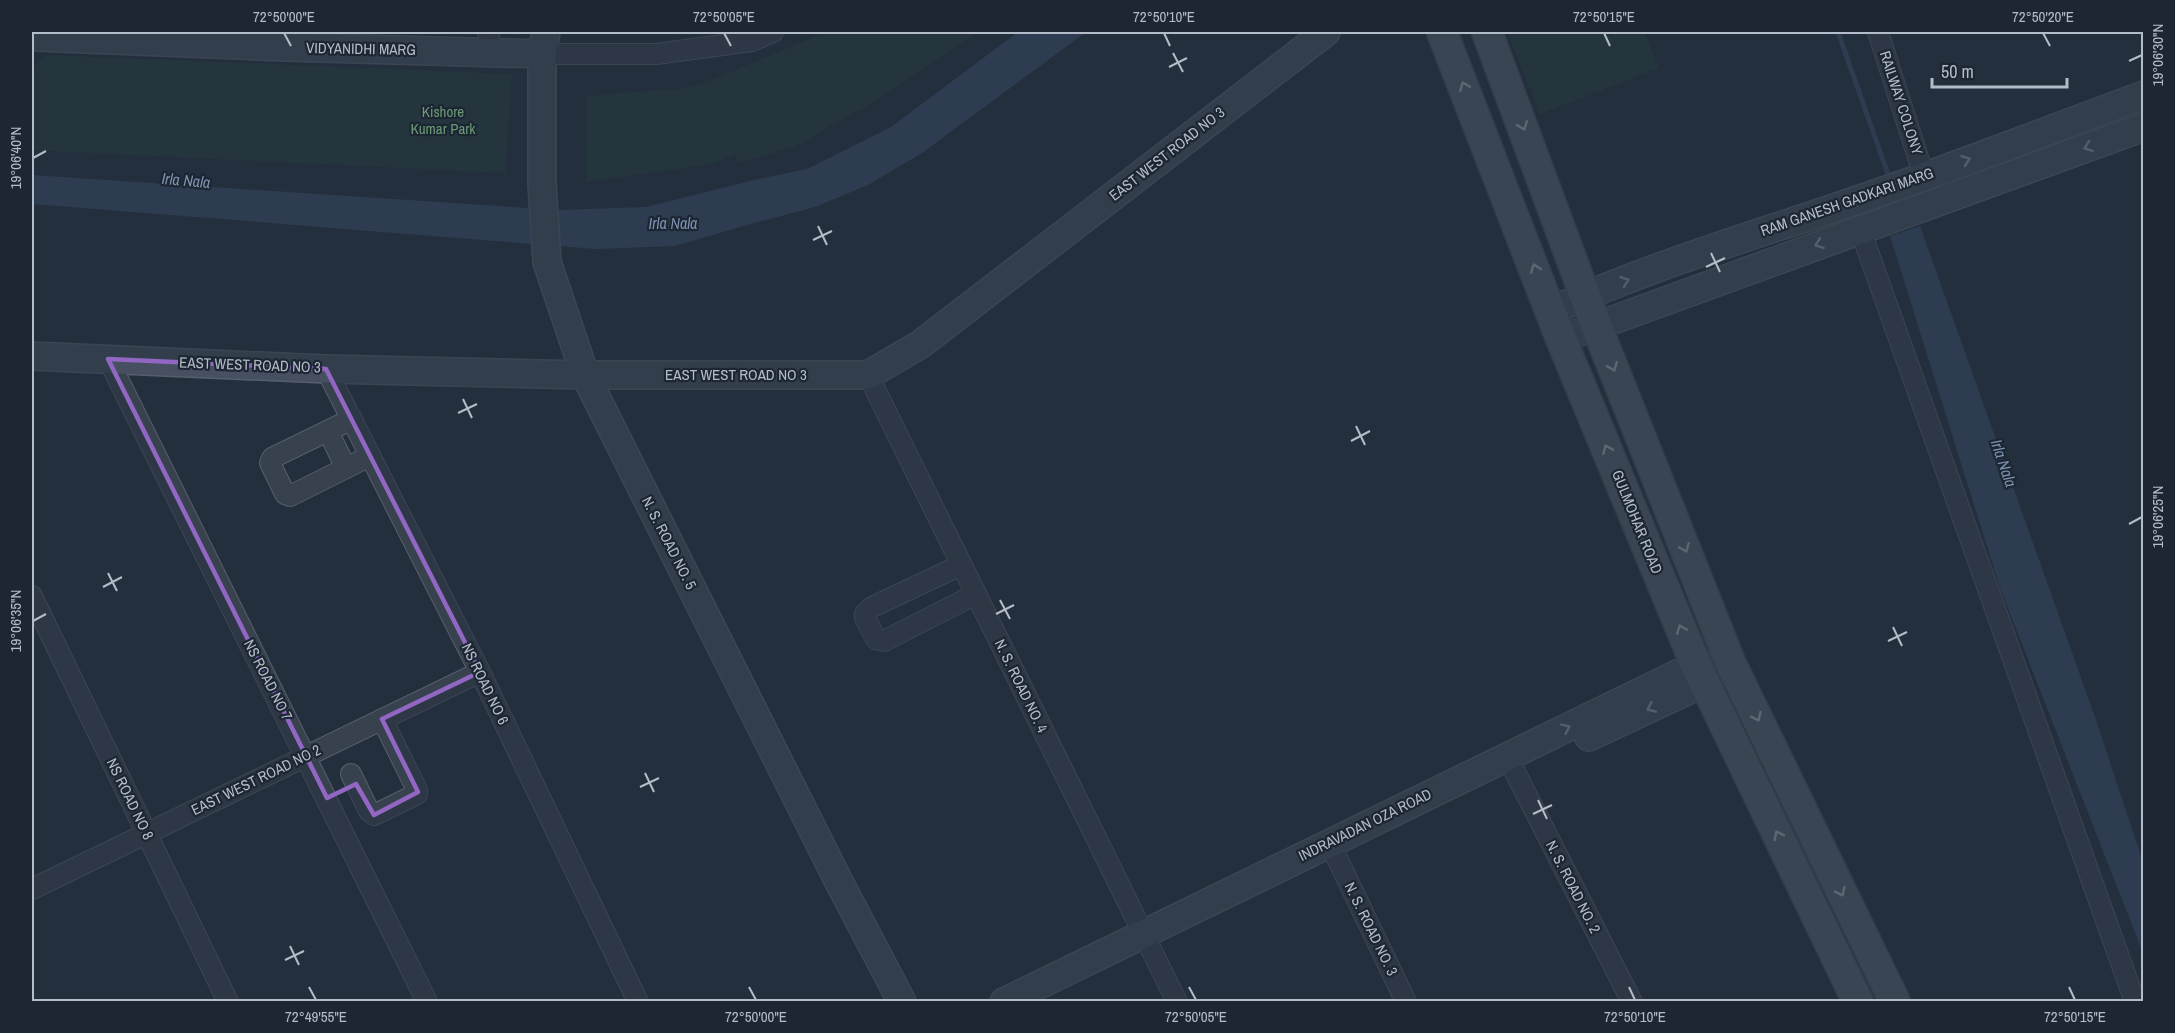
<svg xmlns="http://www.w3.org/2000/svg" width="2175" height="1033" viewBox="0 0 2175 1033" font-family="'Archivo Narrow',sans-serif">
  <rect width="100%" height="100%" fill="#242f3e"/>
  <g fill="#263c3f">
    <polygon points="824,32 977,32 927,67 859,111 858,110 795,147 737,163 736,154 712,164 586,182 587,96 686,88 711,80 808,40"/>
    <polygon points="1507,32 1644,32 1659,68 1540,114"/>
    <polygon points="44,55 512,74 505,173 32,150 32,70"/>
  </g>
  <g fill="#394c67">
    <polygon points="1018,32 1086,32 922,153 868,185 815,207 754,223 675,246 596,249 32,204 32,175 558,210 646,207 754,180 807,169 891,127"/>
    <polygon points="1920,226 2095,717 2143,862 2143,953 2000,588 1890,236"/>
  </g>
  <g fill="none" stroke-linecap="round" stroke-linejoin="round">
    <polyline stroke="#394c67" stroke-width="5" points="1838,32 1890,180"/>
    <g stroke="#565f6c" stroke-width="22">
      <g id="street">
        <polyline points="488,32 492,51"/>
        <polyline points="1878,32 1924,176"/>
        <polyline points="542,54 656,54 752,41 773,32"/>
        <polyline points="1860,229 2135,1002"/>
        <polyline points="108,359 427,1002"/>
        <polyline points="326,369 480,672 638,1002"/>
        <polyline points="868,375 1177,1002"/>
        <polyline points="352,419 272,458 270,463 285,494 290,496 370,456"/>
        <polyline points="328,431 346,468"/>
        <polyline points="961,565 872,607 865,614 865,618 876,639 884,641 976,594"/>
        <polyline points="32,596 228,1002"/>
        <polyline points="1515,772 1632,1002"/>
        <polyline points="351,774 369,811 374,815 417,794 417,790 382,719"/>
        <polyline points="1336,856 1406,1002"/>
        <polyline points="32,889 480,672"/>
      </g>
    </g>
    <g stroke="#565f6c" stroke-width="30">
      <g id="secondary">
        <polyline points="546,32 542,54 542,184 547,262 585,375 837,878 902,1002"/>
        <polyline points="36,37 286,47 542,54"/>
        <path d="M1551,311C1656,263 1767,232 1875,194C1965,163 2054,128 2144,95"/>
        <polyline points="1561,339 2144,127"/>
        <polyline points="32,356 326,369 585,375 868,375 921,344 1326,32"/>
        <polyline points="1589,737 1704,683 1723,670"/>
        <polyline points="1004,1002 1696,665 1731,664"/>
      </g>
    </g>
    <g stroke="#414a57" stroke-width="33">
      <g id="primary">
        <polyline points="1442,32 1561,339 1696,665 1858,1002"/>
        <polyline points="1487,32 1596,325 1731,664 1895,1002"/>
      </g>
    </g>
    <use href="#street" stroke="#38414e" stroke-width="20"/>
    <use href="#secondary" stroke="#465061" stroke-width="27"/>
    <use href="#primary" stroke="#56606e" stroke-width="30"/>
  </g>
  <defs><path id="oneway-chevron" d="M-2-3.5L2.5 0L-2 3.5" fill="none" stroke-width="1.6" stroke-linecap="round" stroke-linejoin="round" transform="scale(1.5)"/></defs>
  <g stroke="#a1aab7">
    <use href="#oneway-chevron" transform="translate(1464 86) rotate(-112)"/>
    <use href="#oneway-chevron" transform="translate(1523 126) rotate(69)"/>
    <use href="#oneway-chevron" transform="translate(1535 268) rotate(-111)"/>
    <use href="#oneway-chevron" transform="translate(1613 367) rotate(68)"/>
    <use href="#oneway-chevron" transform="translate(1607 449) rotate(-112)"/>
    <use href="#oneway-chevron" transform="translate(1685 548) rotate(68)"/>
    <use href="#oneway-chevron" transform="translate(1681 629) rotate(-112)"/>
    <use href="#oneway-chevron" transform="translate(1757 717) rotate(64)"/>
    <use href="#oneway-chevron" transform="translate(1778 835) rotate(-116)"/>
    <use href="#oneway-chevron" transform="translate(1841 892) rotate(64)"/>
  </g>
  <g stroke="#8e96a5">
    <use href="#oneway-chevron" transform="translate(2088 147) rotate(160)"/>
    <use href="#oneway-chevron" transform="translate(1966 160) rotate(-20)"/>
    <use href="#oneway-chevron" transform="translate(1819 244) rotate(160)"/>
    <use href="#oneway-chevron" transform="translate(1625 281) rotate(-20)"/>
    <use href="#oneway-chevron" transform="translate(1651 708) rotate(155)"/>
    <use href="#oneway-chevron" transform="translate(1566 728) rotate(-26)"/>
  </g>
  <path d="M0 0H2175V1033H0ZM108,359L326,369L480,672L382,719L418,792L374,815L356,784L327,798Z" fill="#242f3e" fill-opacity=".55" fill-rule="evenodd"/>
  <path fill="none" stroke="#9266c3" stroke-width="4.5" stroke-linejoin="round" d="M108,359L326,369L480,672L382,719L418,792L374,815L356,784L327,798Z"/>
  <path fill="none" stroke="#b4bcc9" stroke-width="2" d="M284,33L291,46M724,33L731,46M1164,33L1170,46M1604,33L1610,46M2043,33L2050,46M1173,53L1183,72M2129,61L2142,55M1169,67L1187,58M33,158L46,151M818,226L827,245M813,240L832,231M1711,253L1720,272M1706,267L1725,258M463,399L472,418M458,413L477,404M1356,426L1365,445M1351,441L1370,431M2129,524L2142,517M108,573L117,591M103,587L122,577M1000,600L1010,619M996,614L1014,605M33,621L46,614M1893,627L1902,646M1888,641L1907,632M645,773L654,792M640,787L659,778M1538,800L1547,819M1533,814L1552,805M290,946L299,965M285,960L304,951M309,987L316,1000M749,987L756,1000M1189,987L1196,1000M1629,987L1635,1000M2069,987L2075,1000"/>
  <g text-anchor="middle" stroke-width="4.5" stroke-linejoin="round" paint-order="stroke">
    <g font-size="15" fill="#b4bcc9" stroke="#1d2633">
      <text transform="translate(361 49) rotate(1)" y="5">VIDYANIDHI MARG</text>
      <text transform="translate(1901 103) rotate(72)" y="5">RAILWAY COLONY</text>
      <text transform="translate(1167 154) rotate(-38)" y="5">EAST WEST ROAD NO 3</text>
      <text transform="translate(1847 202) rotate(-19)" y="5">RAM GANESH GADKARI MARG</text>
      <text transform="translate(250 365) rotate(2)" y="5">EAST WEST ROAD NO 3</text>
      <text x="736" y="380">EAST WEST ROAD NO 3</text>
      <text transform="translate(1637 522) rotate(68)" y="5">GULMOHAR ROAD</text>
      <text transform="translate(669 543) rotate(63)" y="5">N. S. ROAD NO. 5</text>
      <text transform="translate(268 680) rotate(63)" y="5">NS ROAD NO 7</text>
      <text transform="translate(485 684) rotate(64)" y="5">NS ROAD NO 6</text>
      <text transform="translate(1021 686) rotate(64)" y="5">N. S. ROAD NO. 4</text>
      <text transform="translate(256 780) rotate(-26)" y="5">EAST WEST ROAD NO 2</text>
      <text transform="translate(130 799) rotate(64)" y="5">NS ROAD NO 8</text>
      <text transform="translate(1365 825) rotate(-26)" y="5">INDRAVADAN OZA ROAD</text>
      <text transform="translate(1573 887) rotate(63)" y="5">N. S. ROAD NO. 2</text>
      <text transform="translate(1371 929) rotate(64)" y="5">N. S. ROAD NO. 3</text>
    </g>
    <g font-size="15" fill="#6b9a76" stroke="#1d2633">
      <text x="443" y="117">Kishore<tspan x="443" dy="17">Kumar Park</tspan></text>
    </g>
    <g font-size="16" font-style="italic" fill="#7c92b1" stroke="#1d2633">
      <text transform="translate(186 180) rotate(5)" y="6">Irla Nala</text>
      <text x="673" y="229">Irla Nala</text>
      <text transform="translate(2004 463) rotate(71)" y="6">Irla Nala</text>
    </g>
  </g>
  <rect width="2175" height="1033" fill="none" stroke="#1d2633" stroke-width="66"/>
  <path d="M1932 78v9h135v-9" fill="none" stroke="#b4bcc9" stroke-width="3"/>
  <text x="1941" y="78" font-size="18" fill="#b4bcc9" stroke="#1d2633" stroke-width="4.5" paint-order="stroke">50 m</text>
  <rect x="33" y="33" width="2109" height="967" fill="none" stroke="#b4bcc9" stroke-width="2"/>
  <g font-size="15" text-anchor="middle" fill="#b4bcc9">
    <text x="284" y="22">72°50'00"E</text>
    <text x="724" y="22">72°50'05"E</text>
    <text x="1164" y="22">72°50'10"E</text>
    <text x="1604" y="22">72°50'15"E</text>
    <text x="2043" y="22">72°50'20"E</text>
    <text transform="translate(2158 55) rotate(-90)" y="5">19°06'30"N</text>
    <text transform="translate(16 158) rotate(-90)" y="5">19°06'40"N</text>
    <text transform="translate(2158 517) rotate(-90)" y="5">19°06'25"N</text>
    <text transform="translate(16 621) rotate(-90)" y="5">19°06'35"N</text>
    <text x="316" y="1022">72°49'55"E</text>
    <text x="756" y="1022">72°50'00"E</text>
    <text x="1196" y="1022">72°50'05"E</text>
    <text x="1635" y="1022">72°50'10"E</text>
    <text x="2075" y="1022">72°50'15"E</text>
  </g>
</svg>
